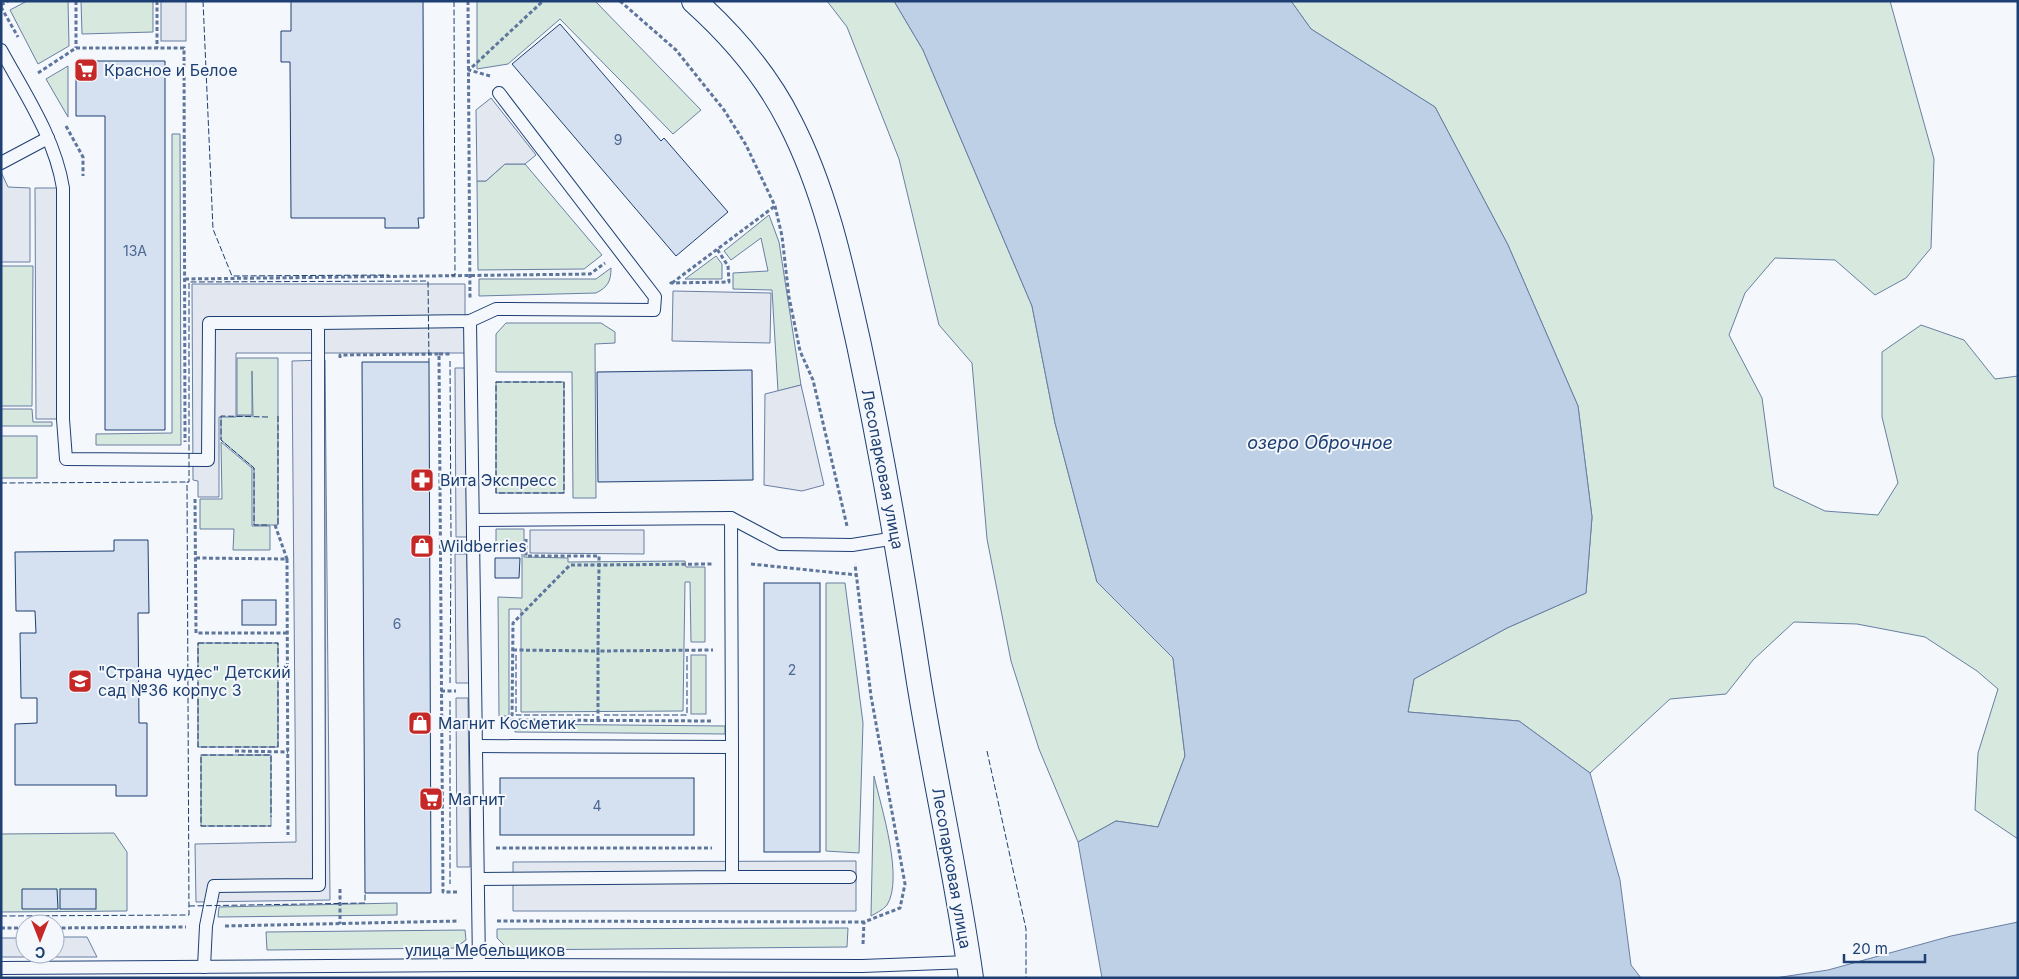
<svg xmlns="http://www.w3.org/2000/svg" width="2019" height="979" viewBox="0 0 2019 979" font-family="Inter,sans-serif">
  <rect width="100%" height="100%" fill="#f4f7fb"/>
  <g fill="#d7e8df" stroke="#687fa3">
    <polygon points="27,1 68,1 69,46 38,64 10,10"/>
    <polygon points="81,1 153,1 153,32 82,34"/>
    <polygon points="477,1 595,1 701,110 673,134 560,19 508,64 477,69"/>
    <polygon points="827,1 894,1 923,50 1032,306 1055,423 1097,582 1173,658 1185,756 1158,827 1116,821 1078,842 1039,749 1011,661 987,539 972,363 939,325 899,159 847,27"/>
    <polygon points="1291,1 1890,1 1934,159 1931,248 1906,278 1875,295 1835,260 1775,258 1745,293 1729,335 1762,398 1774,487 1825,511 1878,515 1898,483 1882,417 1882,352 1921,325 1964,340 1995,379 2018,376 2018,839 1975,810 1978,753 1998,689 1977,671 1925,637 1857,624 1794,622 1753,660 1726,694 1670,699 1590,773 1519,721 1408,712 1414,679 1507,628 1586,593 1592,517 1578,406 1508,245 1435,107 1311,29"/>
    <polygon points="68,66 68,117 46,79"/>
    <polygon points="172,134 180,134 181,445 96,445 96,434 172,433"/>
    <polygon points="505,164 525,164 602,255 584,269 478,270 477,181 486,181"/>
    <polygon points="769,215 779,242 801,385 778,391 772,290 733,289 733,273 768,271 761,238 731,260 724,251"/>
    <polygon points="716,256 722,264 722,279 685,279"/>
    <polygon points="1,266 33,266 32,406 1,406"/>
    <path d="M611,268C611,281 608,287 596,293L479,296V279H596Z"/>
    <polygon points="506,323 601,323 615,332 615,343 595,344 596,498 573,498 572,372 496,372 496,334"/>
    <polygon points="237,358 278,358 278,525 254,525 254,468 221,440 221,416 253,416 252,371 252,415 237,415"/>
    <rect x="496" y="382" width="68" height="111"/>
    <polygon points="1,409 32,409 33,422 52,422 52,426 1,426"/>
    <rect x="1" y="436" width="36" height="42"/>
    <polygon points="221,442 252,468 252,526 270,526 270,550 233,550 234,529 200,529 200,499 222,499"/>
    <polygon points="496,529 524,529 524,557 568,558 568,562 685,561 686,567 705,567 705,642 691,642 690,582 685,582 683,711 521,712 521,609 509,609 509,716 499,716 498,597 522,598 522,551 496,550"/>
    <polygon points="826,583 845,583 863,723 859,853 826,851"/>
    <rect x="198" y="643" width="80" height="104"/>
    <rect x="691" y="655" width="15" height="59"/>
    <polygon points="515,724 725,726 725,734 515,732"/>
    <rect x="201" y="755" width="70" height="71"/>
    <path d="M874,776C881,807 904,878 887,905C883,910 876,913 871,916Z"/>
    <polygon points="114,833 127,852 127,911 1,912 1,834"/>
    <polygon points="397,903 397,915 218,917 219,907"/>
    <polygon points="848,928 847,947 509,950 497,938 497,929"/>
    <polygon points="465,930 466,940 455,948 267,950 266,932"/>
  </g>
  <g fill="#e3e8f0" stroke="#687fa3">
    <rect x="161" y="1" width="25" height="40"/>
    <polygon points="491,98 536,155 525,164 505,164 486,181 477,181 476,110"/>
    <polygon points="1,172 8,187 30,188 30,262 1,262"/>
    <polygon points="35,188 63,188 63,419 36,419"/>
    <polygon points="192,284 465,284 465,353 236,353 236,417 219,417 219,497 198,497 198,481 193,480"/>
    <polygon points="673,291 771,293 770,343 672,341"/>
    <polygon points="325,360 330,900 196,902 195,844 296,842 292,361"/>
    <polygon points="455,368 467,368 469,537 456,537"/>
    <polygon points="801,385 824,485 802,491 764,485 765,394"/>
    <polygon points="530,530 644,530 644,554 530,553"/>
    <polygon points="455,554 467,554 469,683 456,683"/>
    <polygon points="456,698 468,698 470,867 457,867"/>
    <polygon points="856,861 856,911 513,911 513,862"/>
    <polygon points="55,937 87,937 97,957 1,957 1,938 25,938 25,954 55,954"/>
  </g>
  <g fill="#bed0e5" stroke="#687fa3">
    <polygon points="894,1 1291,1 1311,29 1435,107 1508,245 1578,406 1592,517 1586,593 1507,628 1414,679 1408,712 1519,721 1590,773 1620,880 1631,965 1641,978 1102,978 1078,842 1116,821 1158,827 1185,756 1173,658 1097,582 1055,423 1032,306 923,50"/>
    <polygon points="2018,922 2018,978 1775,978 1828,970 1951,936"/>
  </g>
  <g fill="#d5e0f0" stroke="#1d3f73">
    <polygon points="291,1 423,1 424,218 418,218 419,228 385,228 385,218 291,218 290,62 281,62 281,31 291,31"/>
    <polygon points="560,24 661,141 664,138 728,212 676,256 512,64"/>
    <polygon points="76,61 165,61 165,430 105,430 105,116 76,116"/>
    <polygon points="362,362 429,362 431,893 365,893"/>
    <polygon points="752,370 753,480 598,482 597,372"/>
    <polygon points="114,540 148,540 149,613 138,613 139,723 147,723 147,796 116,796 116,785 15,785 15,724 37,723 37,698 21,698 20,633 36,633 35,611 16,611 15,552 114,551"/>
    <polygon points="495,558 520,558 519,578 495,578"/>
    <rect x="764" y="583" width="56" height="269"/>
    <rect x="242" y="600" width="34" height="25"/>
    <rect x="500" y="778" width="194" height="57"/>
    <polygon points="22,889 57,889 58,909 22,909"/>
    <rect x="60" y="889" width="36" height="20"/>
  </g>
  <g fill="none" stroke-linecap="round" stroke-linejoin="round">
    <g stroke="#1d3f73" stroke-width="14">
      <g id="service">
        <path d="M1,50C25,94 55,138 63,188V419L66,459L208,460L209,323H318"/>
        <polyline points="1,163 48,138"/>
        <polyline points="470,321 479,965"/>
        <polyline points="473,520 731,518 780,544 852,545 896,538"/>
        <polyline points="476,746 732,747 731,518"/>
        <polyline points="732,877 850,877"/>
        <polyline points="478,879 732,877 732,747"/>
        <polyline points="204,967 206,926 214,886 319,885 318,323 470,321 496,309 654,310 655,297 499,93"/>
        <polyline points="1,968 479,965 862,966 969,962"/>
      </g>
    </g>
    <g stroke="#1d3f73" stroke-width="26">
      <path id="minor" d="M694,1C733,36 767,76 790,122C826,192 842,269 859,345C882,454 901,565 918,676C934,777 957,877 971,978"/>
    </g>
    <g stroke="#5e769c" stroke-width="3" stroke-dasharray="4 2.5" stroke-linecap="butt">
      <polyline points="76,1 76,48"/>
      <polyline points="157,1 157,48"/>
      <polyline points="468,1 470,298"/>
      <polyline points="620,1 676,50 724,110 746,145 775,206 782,236 789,297 800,351 813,380 847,526"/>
      <polyline points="1,5 8,1"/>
      <polyline points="1,7 18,37"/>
      <polyline points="38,73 76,48 184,48 185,442"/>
      <polyline points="490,76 469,70 543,1"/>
      <polyline points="66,126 83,157 83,176"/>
      <polyline points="185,279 590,274 605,263"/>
      <polyline points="670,282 671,283 729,282 728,266 717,249"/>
      <polyline points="672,283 775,206"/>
      <polyline points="439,354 451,354"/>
      <polyline points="340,358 340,355 439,354 443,892 459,892"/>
      <polyline points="195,499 196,633 288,633"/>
      <polyline points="275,525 287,559"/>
      <polyline points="440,547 455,547"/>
      <polyline points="196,558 287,559 288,835"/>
      <polyline points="751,564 857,575"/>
      <polyline points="513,650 598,651 599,565 712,564"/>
      <polyline points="441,691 456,691"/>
      <polyline points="512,720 713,721"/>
      <polyline points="598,720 598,651 713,650"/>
      <polyline points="506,727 512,720 513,623 570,565 599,565 599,556 526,556 526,539"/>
      <polyline points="235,751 288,752"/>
      <polyline points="496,848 712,848"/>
      <polyline points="340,889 340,924"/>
      <polyline points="497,921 864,922 900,908 905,884 871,696 855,564"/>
      <polyline points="225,926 459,921"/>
      <polyline points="1,928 25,928"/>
      <polyline points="55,928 186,927"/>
      <polyline points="863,944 864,922"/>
    </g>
    <use href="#service" stroke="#f4f7fb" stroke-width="12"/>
    <use href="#minor" stroke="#f4f7fb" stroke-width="24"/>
    <g stroke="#1d3f73" stroke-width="1" stroke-dasharray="6 2.5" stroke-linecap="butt">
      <polyline points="203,1 213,229 232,276 389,275"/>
      <polyline points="451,275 455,275 454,1"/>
      <polyline points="450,361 451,539"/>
      <rect x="496" y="382" width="68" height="111"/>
      <polyline points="278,416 278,525"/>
      <polyline points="268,417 221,416 221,440 254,468 254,525 270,525"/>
      <polyline points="1,483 187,482"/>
      <rect x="198" y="643" width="80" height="104"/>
      <polyline points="516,655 516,715 594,715"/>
      <polyline points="450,683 451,552"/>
      <polyline points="450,701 450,884"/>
      <polyline points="604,715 687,715 687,654"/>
      <polyline points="987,751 1026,929 1026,978"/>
      <polyline points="233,755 201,755 201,826 271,826"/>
      <polyline points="238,755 271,755 271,817"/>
      <polyline points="189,906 365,903 365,893"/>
      <polyline points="1,916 189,915 187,482 189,482 189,282 428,281 429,362"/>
    </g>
  </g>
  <defs>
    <g id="supermarket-square" transform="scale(1.25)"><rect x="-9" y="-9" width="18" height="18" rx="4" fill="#c62828" stroke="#f4f7fb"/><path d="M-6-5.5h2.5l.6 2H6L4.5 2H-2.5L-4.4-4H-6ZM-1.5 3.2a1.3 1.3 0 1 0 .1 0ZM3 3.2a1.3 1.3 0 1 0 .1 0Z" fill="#fff"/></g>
    <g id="pharmacy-square" transform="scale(1.25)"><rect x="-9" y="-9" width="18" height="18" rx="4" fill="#c62828" stroke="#f4f7fb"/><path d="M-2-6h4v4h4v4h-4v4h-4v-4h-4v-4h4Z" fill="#fff"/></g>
    <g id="shop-square" transform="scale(1.25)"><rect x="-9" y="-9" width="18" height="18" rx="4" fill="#c62828" stroke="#f4f7fb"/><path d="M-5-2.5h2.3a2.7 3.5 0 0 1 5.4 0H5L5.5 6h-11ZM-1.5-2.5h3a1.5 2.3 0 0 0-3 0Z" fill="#fff"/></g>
    <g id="school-square" transform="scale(1.25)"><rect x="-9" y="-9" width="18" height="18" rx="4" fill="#c62828" stroke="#f4f7fb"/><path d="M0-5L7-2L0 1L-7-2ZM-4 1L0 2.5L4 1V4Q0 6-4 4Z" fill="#fff"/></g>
  </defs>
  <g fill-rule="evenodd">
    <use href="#supermarket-square" x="86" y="70"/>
    <use href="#pharmacy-square" x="422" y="480"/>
    <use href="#shop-square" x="422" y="546"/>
    <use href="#school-square" x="80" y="681"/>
    <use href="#shop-square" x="420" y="723"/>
    <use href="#supermarket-square" x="431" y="799"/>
  </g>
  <g text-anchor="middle" stroke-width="4" stroke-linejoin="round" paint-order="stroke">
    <g font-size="14" fill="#4b6792">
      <text x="618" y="145">9</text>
      <text x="135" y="256">13А</text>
      <text x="397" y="629">6</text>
      <text x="792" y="675">2</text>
      <text x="597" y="811">4</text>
    </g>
    <g font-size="16" fill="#1d3f73" stroke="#f4f7fb" text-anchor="start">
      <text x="104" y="76">Красное и Белое</text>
      <text x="440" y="486">Вита Экспресс</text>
      <text x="440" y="552">Wildberries</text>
      <text x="98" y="678">"Страна чудес" Детский<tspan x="98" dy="18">сад №36 корпус 3</tspan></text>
      <text x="438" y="729">Магнит Косметик</text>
      <text x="448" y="805">Магнит</text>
    </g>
    <g font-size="16" fill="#1d3f73" stroke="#f4f7fb">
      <text transform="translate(883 469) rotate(79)" y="6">Лесопарковая улица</text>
      <text transform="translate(952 868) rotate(80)" y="6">Лесопарковая улица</text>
      <text x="485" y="956">улица Мебельщиков</text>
    </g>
    <g font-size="18" font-style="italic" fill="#1d3f73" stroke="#f4f7fb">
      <text x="1320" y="449">озеро Оброчное</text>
    </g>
  </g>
  <rect width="2019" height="979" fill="none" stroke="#1d3f73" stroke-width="5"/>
  <g transform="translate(40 939) rotate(180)"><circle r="24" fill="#f4f7fb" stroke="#9eadc5"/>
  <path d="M0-4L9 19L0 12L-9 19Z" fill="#c62828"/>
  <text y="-8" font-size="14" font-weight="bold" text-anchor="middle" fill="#1d3f73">С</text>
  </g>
  <path d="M1844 954v8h81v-8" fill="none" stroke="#1d3f73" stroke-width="2.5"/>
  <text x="1852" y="954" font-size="15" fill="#1d3f73" stroke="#f4f7fb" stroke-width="4" paint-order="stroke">20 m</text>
</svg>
